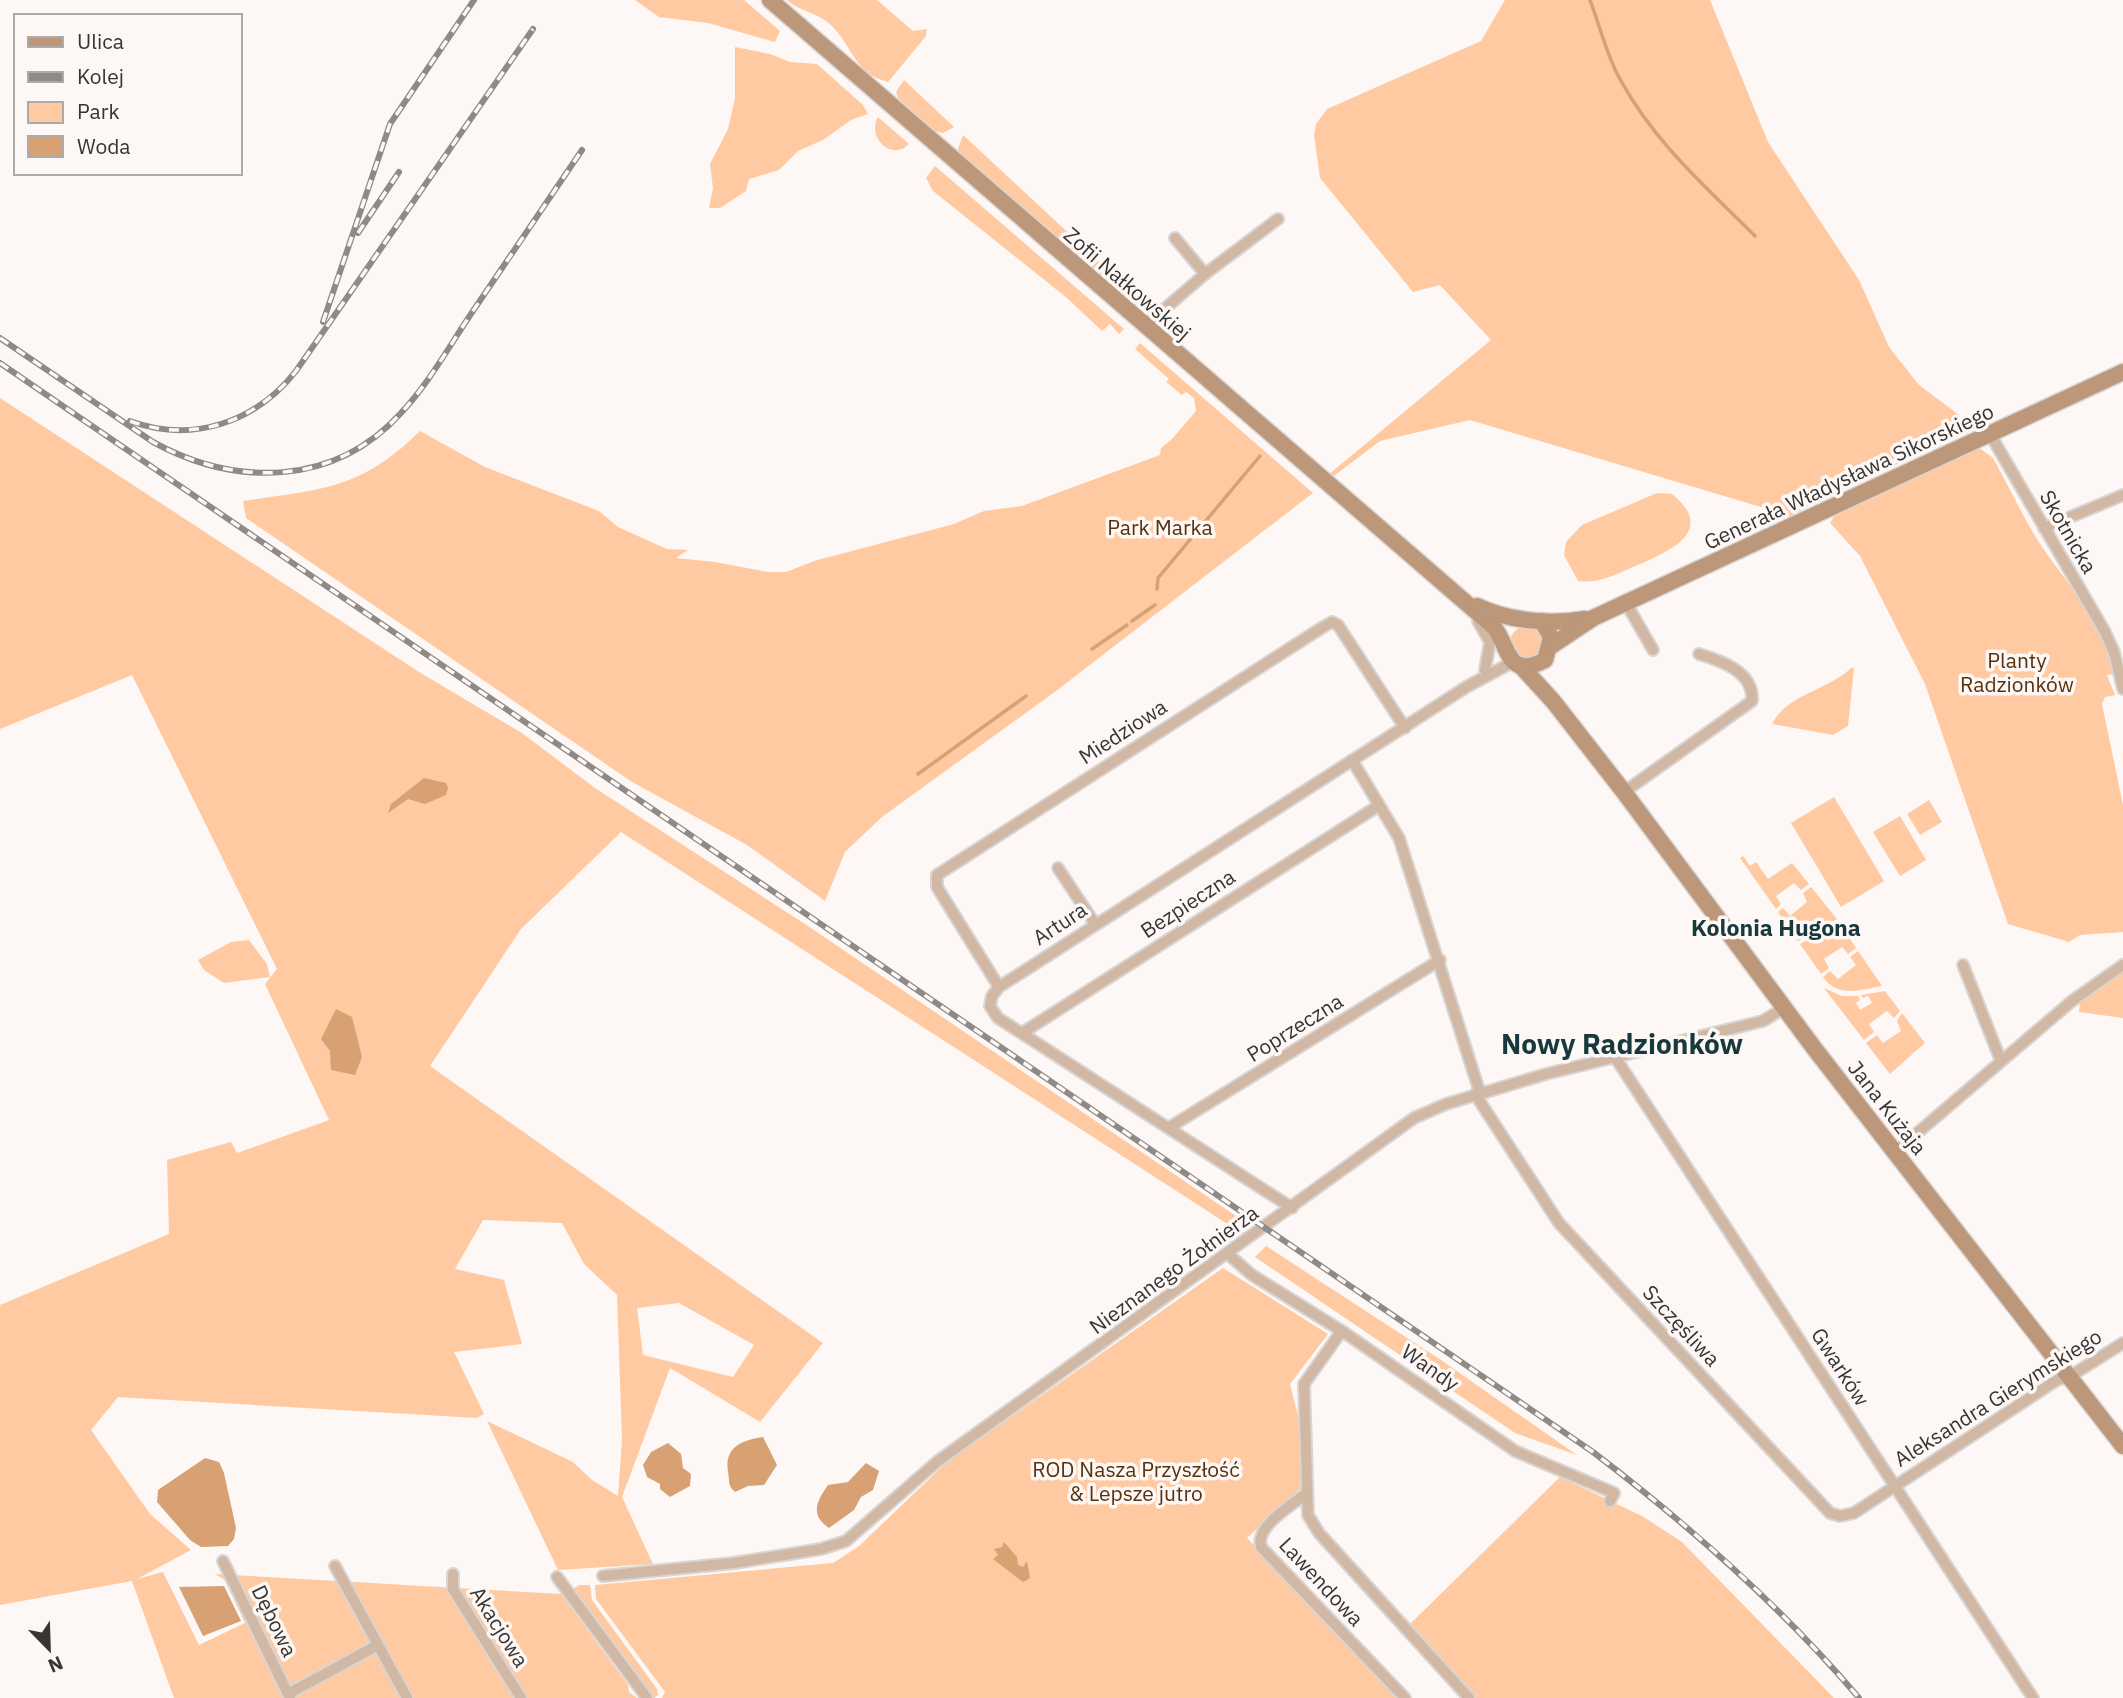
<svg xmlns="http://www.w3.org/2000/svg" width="2123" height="1698" viewBox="0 0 2123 1698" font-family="'IBM Plex Sans',sans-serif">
  <rect width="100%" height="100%" fill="#fdf8f5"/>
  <g fill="#ffcaa1" fill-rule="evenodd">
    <polygon points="635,0 744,0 780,31 775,42 708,23 659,17"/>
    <path d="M787,0H877L913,31L927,29L926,36L888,82C851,73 852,40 826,21C814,12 799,11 787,0Z"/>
    <polygon points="1505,0 1710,0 1768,142 1859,280 1889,347 1919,385 1959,415 1968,432 1813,503 1788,519 1781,513 1470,420 1380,441 1331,478 1328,475 1491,340 1440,285 1413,292 1320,178 1314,135 1316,124 1327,109 1481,41"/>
    <polygon points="735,47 770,54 790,62 817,64 863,105 868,114 851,120 823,140 798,151 779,170 749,179 746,191 720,208 709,208 713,188 710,164 728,129 735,98"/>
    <polygon points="904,80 954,127 943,133 934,131 898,98 896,92"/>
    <path d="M878,117L909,144C892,162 866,137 878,117Z"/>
    <polygon points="963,135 1133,293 1126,300 961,156 958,149"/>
    <polygon points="935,166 1124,329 1119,334 1110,324 1102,331 1067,298 933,191 926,178"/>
    <path d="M1140,343L1313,493L1056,691L882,817L845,852L825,901L747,845L632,782L246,518L243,501C322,489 360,490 420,431L485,467L599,511L618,527L667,549L688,550L676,558L715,562L768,572H786L814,561L954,524L984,511L1022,506L1160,455L1161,448L1172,439L1196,411L1194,398L1186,392L1182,395L1166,382L1169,379L1135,349Z"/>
    <path d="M0,398L419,672L522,733L595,788L805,924L1236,1216L1246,1236L621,832L521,929L430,1066L823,1343L760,1422L670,1368L622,1497L653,1564L558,1570L487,1421L573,1462L592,1480L618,1496L622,1440L617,1295L584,1264L562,1223L483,1220L455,1269L504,1280L522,1344L454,1352L484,1414L477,1418L118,1397L91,1430L150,1514L191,1550L137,1579L163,1572L199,1645L245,1623L225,1580L215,1574L561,1594L628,1685L629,1692L637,1698H174L132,1581L0,1605V1305L169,1234L167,1160L231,1142L237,1153L329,1120L265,984L277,969L132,675L0,729ZM679,1303L754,1345L733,1377L643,1355L637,1308Z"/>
    <path d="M1978,447L1993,458C2012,492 2029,531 2052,561C2078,595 2103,632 2114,674L2107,675L2115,695L2105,697L2102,704L2123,805V932L2080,935L2069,942L2008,924L1925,684L1860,556L1830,523L1837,512Z"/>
    <path d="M1657,493L1672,494C1716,530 1672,550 1640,564C1619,573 1600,584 1578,581L1564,555L1566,542L1582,525Z"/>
    <circle cx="1527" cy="643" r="17"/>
    <path d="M1851,668H1854L1848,726L1833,735L1772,724C1787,694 1827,691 1851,668Z"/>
    <polygon points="1834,797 1884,881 1841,907 1791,823"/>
    <polygon points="1929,800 1942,822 1920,835 1907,814"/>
    <polygon points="1900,816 1926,860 1900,876 1873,832"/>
    <polygon points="1743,856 1750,866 1756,862 1768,879 1792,863 1809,884 1801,890 1794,883 1776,896 1781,904 1776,909 1740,858"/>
    <polygon points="1811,887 1837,919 1798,941 1778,912 1783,908 1790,916 1807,902 1803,893"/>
    <polygon points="1839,922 1856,948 1848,954 1842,947 1824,959 1829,968 1821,974 1800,944"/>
    <polygon points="249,940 267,964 270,977 224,983 204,970 198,960 231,942"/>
    <path d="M1858,951L1882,986C1861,990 1837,998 1823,977L1830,971L1838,979L1856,965L1850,957Z"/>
    <polygon points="2123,971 2123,1018 2079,1012 2080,1001"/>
    <polygon points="1824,988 1842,996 1858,996 1860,1000 1856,1003 1860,1010 1872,1003 1868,996 1863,998 1861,995 1885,991 1900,1011 1894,1018 1887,1011 1869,1024 1874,1032 1864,1040"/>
    <polygon points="1902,1013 1925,1043 1890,1074 1866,1043 1877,1035 1883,1043 1901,1031 1897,1021"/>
    <polygon points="1266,1246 1441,1360 1577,1455 1515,1433 1255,1257"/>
    <polygon points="1223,1268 1328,1334 1290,1384 1301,1428 1302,1487 1247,1538 1397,1698 662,1698 665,1692 596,1599 595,1585 833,1563 859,1546 947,1462"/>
    <polygon points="1560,1477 1642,1516 1682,1542 1834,1698 1476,1698 1408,1626"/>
    <polygon points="579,1585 590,1585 592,1600 657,1689 658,1695 654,1698 573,1589"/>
  </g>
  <g fill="#d8a174">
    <polygon points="424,778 446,783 448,788 446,795 425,804 408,799 388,813 391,804"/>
    <polygon points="336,1009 352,1017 362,1057 355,1075 331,1070 330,1051 321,1039"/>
    <path d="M763,1437L777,1465L764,1485L748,1486L735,1492C727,1485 730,1481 728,1472C724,1448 741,1440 763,1437Z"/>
    <polygon points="668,1443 681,1454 683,1468 691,1474 690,1486 670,1497 660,1489 660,1484 647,1477 643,1465 651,1452"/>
    <polygon points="205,1458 219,1462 224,1473 236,1528 234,1539 228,1546 201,1547 190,1540 157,1502 158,1490"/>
    <path d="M866,1463L879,1471L873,1490L861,1497L854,1510L829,1528C810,1515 816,1502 828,1485L848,1482Z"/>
    <polygon points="1004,1542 1017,1557 1018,1565 1023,1567 1027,1561 1030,1578 1023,1582 993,1559 998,1555 994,1549 1002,1547"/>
    <polygon points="224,1586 241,1621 203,1636 179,1587"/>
  </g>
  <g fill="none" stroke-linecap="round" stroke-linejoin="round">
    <g stroke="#d8a174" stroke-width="3.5">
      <path d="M1590,0C1600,26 1607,57 1621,81C1656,144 1705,186 1755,236"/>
      <polyline points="1157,589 1158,578 1260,456"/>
      <polyline points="1132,621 1155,605"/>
      <polyline points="1092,649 1127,625"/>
      <polyline points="918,774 1026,696"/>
    </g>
    <g stroke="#d9d5d2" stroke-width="14">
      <g id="street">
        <polyline points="1175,238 1205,274"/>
        <polyline points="1145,326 1205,274 1278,219"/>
        <polyline points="1990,434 2104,630 2114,652 2123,689"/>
        <polyline points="2044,528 2123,495"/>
        <polyline points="1626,603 1653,650"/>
        <polyline points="1478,621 1490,642 1485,670"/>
        <polyline points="1352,760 1399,838 1480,1093"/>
        <path d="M1624,792L1752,701C1754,672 1722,661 1699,654"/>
        <polyline points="1058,868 1095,924"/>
        <polyline points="1963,965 2001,1061"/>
        <polyline points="999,987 937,887 937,875 1323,627 1332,622 1338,625 1405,728"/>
        <polyline points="1022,1033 1375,808"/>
        <polyline points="1615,1057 2033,1698"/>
        <polyline points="1475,1094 1559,1223 1830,1513 1840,1516 1854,1513 2057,1380 2069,1377 2123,1343"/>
        <polyline points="1170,1127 1440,960"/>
        <polyline points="1895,1152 2072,1001 2123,965"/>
        <polyline points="1292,1208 998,1018 990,1006 992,996 999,987 1468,686 1513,662"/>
        <polyline points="1228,1254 1252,1275 1345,1333 1515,1451 1614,1493 1610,1501"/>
        <polyline points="1341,1332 1304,1384 1308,1515 1319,1533 1469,1698"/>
        <path d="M1307,1493C1292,1505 1255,1526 1261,1547L1405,1698"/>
        <polyline points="223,1561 290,1698"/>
        <polyline points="335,1566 407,1698"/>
        <polyline points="453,1574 453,1589 521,1698"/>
        <polyline points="603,1576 734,1563 821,1549 846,1541 938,1461 1414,1118 1446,1104 1546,1074 1763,1021 1784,1008"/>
        <polyline points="557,1577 647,1698"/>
        <polyline points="288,1694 378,1645"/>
      </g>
    </g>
    <g stroke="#d9d5d2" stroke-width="19">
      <g id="secondary">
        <path d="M770,0L1494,627C1510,648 1507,680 1545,660L1551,637L1542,621"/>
        <path d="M1477,606C1508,621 1551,625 1585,619"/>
        <polyline points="1551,646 1593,618 2123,372"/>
        <polyline points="1520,665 1553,701 1624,792 1814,1048 2123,1446"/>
      </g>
    </g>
    <use href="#street" stroke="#d1b8a4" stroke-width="10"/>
    <use href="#secondary" stroke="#bc977a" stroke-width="16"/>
    <g stroke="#8d8a88" stroke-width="6">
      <g id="rail">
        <polyline points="358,233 399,172"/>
        <polyline points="323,322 390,124 474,0"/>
        <path d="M0,338L153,442C235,487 334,487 401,413C430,382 451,343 475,308C511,255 547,202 582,150"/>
        <path d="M0,363L1593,1452C1690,1526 1780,1605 1859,1698"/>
        <path d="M130,421C193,444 256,422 296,371L533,29"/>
      </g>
    </g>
    <use href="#rail" stroke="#fdf8f5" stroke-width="3.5" stroke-dasharray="10" stroke-linecap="butt"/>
  </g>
  <g text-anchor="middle" stroke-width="7" stroke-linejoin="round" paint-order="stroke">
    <g font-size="21" fill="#373534" stroke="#fdf8f5">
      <text transform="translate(1127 284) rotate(41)" y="7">Zofii Nałkowskiej</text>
      <text transform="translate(1849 477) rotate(-25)" y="7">Generała Władysława Sikorskiego</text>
      <text transform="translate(2068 532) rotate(60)" y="7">Skotnicka</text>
      <text transform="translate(1123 732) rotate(-33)" y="7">Miedziowa</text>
      <text transform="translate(1188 904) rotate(-33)" y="7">Bezpieczna</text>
      <text transform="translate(1060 924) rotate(-33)" y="7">Artura</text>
      <text transform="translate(1295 1028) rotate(-32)" y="7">Poprzeczna</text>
      <text transform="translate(1887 1108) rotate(52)" y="7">Jana Kużaja</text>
      <text transform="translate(1174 1270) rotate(-36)" y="7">Nieznanego Żołnierza</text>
      <text transform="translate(1681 1326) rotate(47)" y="7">Szczęśliwa</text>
      <text transform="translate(1840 1367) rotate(57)" y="7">Gwarków</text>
      <text transform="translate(1430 1368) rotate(35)" y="7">Wandy</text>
      <text transform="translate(1998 1398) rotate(-32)" y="7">Aleksandra Gierymskiego</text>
      <text transform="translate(1321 1582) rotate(47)" y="7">Lawendowa</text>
      <text transform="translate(274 1621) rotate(64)" y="7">Dębowa</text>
      <text transform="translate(499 1627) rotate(58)" y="7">Akacjowa</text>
    </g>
    <g font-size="21" fill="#57320f" stroke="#fdf8f5">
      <text x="1160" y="535">Park Marka</text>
      <text x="2017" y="668">Planty<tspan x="2017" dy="24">Radzionków</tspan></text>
      <text x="1136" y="1477">ROD Nasza Przyszłość<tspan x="1136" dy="24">&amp; Lepsze jutro</tspan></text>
    </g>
    <g font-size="23" font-weight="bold" fill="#17393e" stroke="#fdf8f5">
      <text x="1776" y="936">Kolonia Hugona</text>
    </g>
    <g font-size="28" font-weight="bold" fill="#17393e" stroke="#fdf8f5">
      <text x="1622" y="1054">Nowy Radzionków</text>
    </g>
  </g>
  <rect x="14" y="14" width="228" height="161" fill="#fdf8f5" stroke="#aeaaa8" stroke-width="2"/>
  <rect x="28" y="37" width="35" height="10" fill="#bc977a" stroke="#aeaaa8" stroke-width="2"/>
  <text x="77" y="49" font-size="21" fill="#373534">Ulica</text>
  <rect x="28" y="72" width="35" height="10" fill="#8d8a88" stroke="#aeaaa8" stroke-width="2"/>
  <text x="77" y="84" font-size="21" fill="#373534">Kolej</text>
  <rect x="28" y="102" width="35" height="21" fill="#ffcaa1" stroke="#aeaaa8" stroke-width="2"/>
  <text x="77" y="119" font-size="21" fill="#373534">Park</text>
  <rect x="28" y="136" width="35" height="21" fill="#d8a174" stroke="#aeaaa8" stroke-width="2"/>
  <text x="77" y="154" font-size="21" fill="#373534">Woda</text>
  <g transform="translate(49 1649) rotate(157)" stroke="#fdf8f5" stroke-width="5" paint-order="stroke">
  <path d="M0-5L12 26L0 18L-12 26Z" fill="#373534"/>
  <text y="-10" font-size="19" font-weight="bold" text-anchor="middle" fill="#373534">N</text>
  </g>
</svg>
